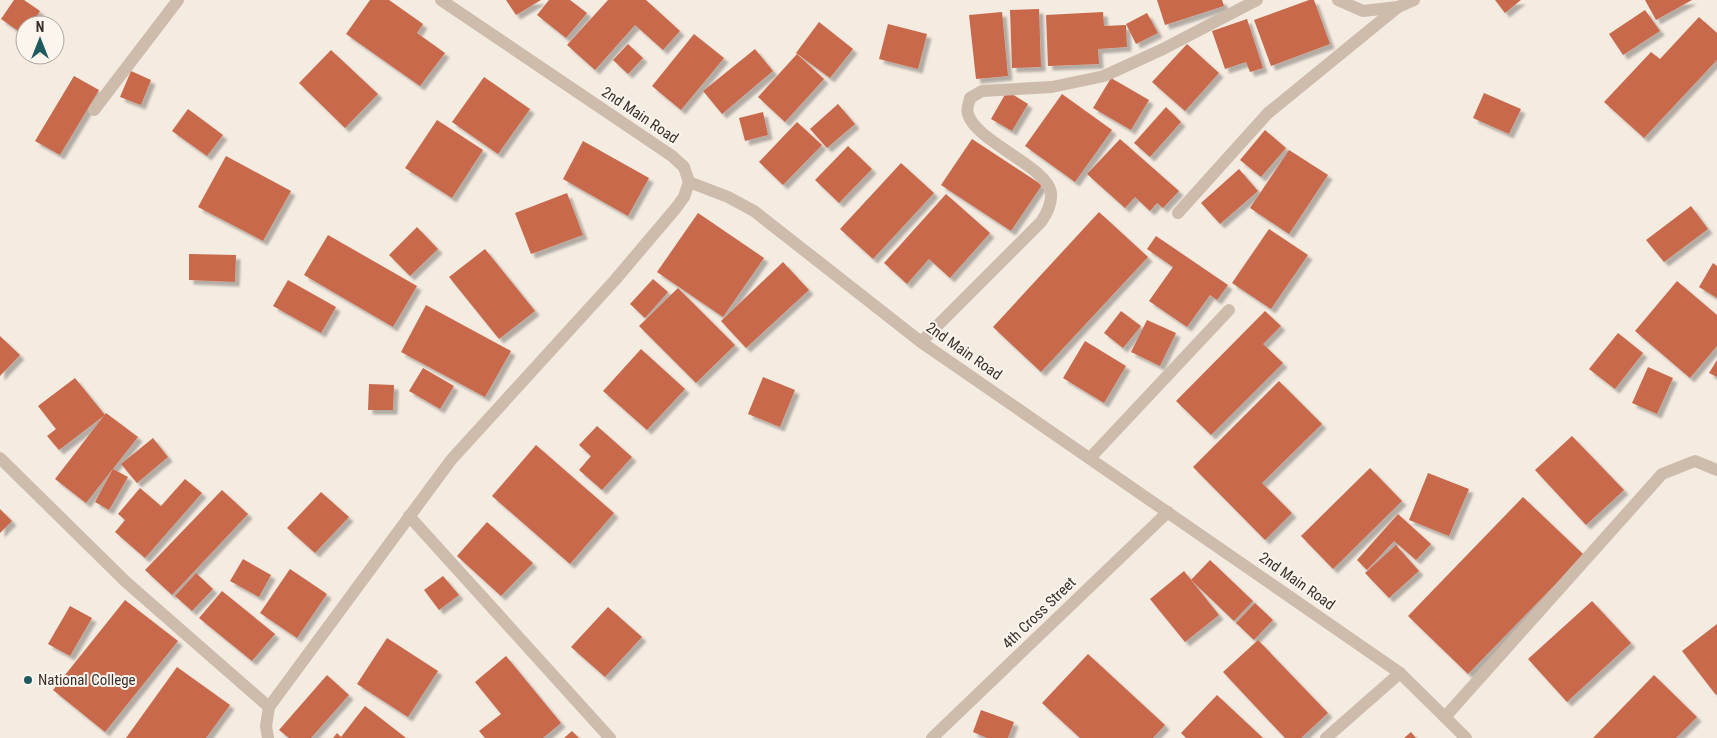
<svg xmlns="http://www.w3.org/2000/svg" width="1717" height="738" viewBox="0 0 1717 738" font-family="'Roboto Condensed',sans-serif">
  <defs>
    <filter id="shadow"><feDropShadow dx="4.5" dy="4.5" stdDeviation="1" flood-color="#0004"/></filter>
  </defs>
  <rect width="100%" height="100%" fill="#f4ebe1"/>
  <g fill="#c8694b" filter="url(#shadow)">
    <polygon points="14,0 24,0 40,11 31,25 25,25 24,35 1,19"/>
    <polygon points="370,0 389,0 423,24 417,33 445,53 420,86 346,34"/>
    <polygon points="506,0 541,0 516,15"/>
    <polygon points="549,0 570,0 587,13 566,38 537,15"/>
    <polygon points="608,0 646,0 680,31 663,50 635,25 595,70 567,45"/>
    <polygon points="1157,0 1222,0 1224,6 1165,25"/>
    <polygon points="1309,0 1314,0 1330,44 1271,66 1254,20"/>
    <polygon points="1495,0 1521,0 1505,13"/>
    <polygon points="1645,0 1692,0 1656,20"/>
    <polygon points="1039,9 1041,67 1012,68 1010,10"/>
    <polygon points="1645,10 1660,31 1623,55 1609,34"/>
    <polygon points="1002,12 1008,76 976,79 969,15"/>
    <polygon points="1103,12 1104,26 1126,25 1127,47 1098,49 1099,64 1048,66 1046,15"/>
    <polygon points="1147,13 1158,33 1136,44 1126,24"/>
    <polygon points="1699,17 1717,33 1717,60 1644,138 1604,102 1651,52 1660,59"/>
    <polygon points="1247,19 1263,68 1250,72 1246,62 1225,69 1212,31"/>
    <polygon points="819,22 853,49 830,78 796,53"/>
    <polygon points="888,24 927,34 918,69 879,59"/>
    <polygon points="694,34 724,58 681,110 652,86"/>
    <polygon points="628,44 643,58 628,74 613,60"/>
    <polygon points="1187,44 1219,73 1185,111 1152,82"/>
    <polygon points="755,49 773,71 722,114 703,91"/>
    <polygon points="331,50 378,94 345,128 299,83"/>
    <polygon points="797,54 824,79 785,122 758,97"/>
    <polygon points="131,71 151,80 141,105 120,97"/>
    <polygon points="74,76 99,90 60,155 35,141"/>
    <polygon points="484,77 530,109 498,154 452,122"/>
    <polygon points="1111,78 1149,100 1131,130 1093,108"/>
    <polygon points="1007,91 1028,104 1012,131 991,119"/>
    <polygon points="1484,93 1521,109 1509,134 1473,118"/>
    <polygon points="1062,94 1112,130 1075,182 1025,146"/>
    <polygon points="838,104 855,124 827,148 810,129"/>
    <polygon points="1166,107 1181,122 1150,157 1134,143"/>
    <polygon points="188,109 223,135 207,156 172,131"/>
    <polygon points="763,112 768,135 745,141 739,118"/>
    <polygon points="437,120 483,150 452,198 405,168"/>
    <polygon points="797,122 822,145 783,185 759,162"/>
    <polygon points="1265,130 1286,148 1261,177 1240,160"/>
    <polygon points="972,139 1042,185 1011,231 941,185"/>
    <polygon points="1120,139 1179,191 1163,208 1157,203 1150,211 1135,197 1125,208 1087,174"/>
    <polygon points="583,141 649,178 628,216 563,179"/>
    <polygon points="848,146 872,169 839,203 815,180"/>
    <polygon points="1289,150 1328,175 1289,234 1250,208"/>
    <polygon points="226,156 291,191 263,241 198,207"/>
    <polygon points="901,163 934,193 873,259 840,229"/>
    <polygon points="1239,169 1258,191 1220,224 1201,203"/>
    <polygon points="567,193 583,235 531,254 515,213"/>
    <polygon points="946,194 990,233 950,278 929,259 907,284 884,263"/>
    <polygon points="1691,206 1708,229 1664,262 1646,240"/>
    <polygon points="1099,212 1148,257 1041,372 993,327"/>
    <polygon points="698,213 764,258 723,317 657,272"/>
    <polygon points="417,227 438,249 410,276 389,255"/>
    <polygon points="1269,229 1308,255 1271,309 1232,283"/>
    <polygon points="328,235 417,286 393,327 304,275"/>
    <polygon points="1156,236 1228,285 1217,300 1210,295 1187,327 1149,301 1173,267 1147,249"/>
    <polygon points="485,249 535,311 499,339 449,277"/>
    <polygon points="189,254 236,255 235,282 189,280"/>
    <polygon points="783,262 809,290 746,348 721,321"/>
    <polygon points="1713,263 1717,266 1717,298 1699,287"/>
    <polygon points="653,279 668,292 645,318 630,304"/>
    <polygon points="288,280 336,307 321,333 273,306"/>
    <polygon points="1677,281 1717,315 1717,346 1690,378 1635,331"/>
    <polygon points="678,288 735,345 696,383 639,326"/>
    <polygon points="426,305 511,351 485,397 401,352"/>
    <polygon points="1121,311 1141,326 1123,348 1104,333"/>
    <polygon points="1265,311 1281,326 1263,344 1283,363 1211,435 1176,401"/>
    <polygon points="1147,320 1176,333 1160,366 1131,352"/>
    <polygon points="1618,333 1643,353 1615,389 1589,369"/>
    <polygon points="0,336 20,355 0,376"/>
    <polygon points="1085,341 1126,366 1104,403 1063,378"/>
    <polygon points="641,349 685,389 647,430 603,391"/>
    <polygon points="1717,360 1717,377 1709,373"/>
    <polygon points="1648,367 1673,378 1657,414 1632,403"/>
    <polygon points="423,368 454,386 440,409 409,391"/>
    <polygon points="763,377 795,390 780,427 748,414"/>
    <polygon points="75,378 105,415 59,450 47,436 56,429 38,406"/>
    <polygon points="1279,381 1322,424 1262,483 1292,513 1265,540 1193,467"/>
    <polygon points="369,384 394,385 393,410 368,410"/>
    <polygon points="106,413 138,437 86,503 55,479"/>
    <polygon points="597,426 632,457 602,490 579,470 591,456 579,445"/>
    <polygon points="1572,436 1624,490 1586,525 1535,470"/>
    <polygon points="153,438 168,457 137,483 121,464"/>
    <polygon points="536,445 614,513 570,564 492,496"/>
    <polygon points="1370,468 1402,501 1333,569 1301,536"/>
    <polygon points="113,469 128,477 109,510 95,502"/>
    <polygon points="1428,473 1469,489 1449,536 1409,520"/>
    <polygon points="185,479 202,493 145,558 115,532 125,520 118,514 140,488 161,506"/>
    <polygon points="222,490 248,514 172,595 145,570"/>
    <polygon points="321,492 349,517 315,553 287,528"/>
    <polygon points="1523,497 1584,555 1468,674 1408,616"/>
    <polygon points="0,509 12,521 0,533"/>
    <polygon points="1398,514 1431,544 1416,560 1394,541 1367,570 1357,560"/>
    <polygon points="487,522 533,563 501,596 457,556"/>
    <polygon points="1396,545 1419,571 1389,598 1365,573"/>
    <polygon points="243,559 271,575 259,597 230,581"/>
    <polygon points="1210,560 1253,601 1234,621 1191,580"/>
    <polygon points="290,569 327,594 297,638 260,613"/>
    <polygon points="1184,571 1219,615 1185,642 1150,599"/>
    <polygon points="196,573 213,589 192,611 175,596"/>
    <polygon points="443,576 459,595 439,610 424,590"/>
    <polygon points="222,591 275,634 252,661 199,618"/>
    <polygon points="125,600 178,641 105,732 53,690"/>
    <polygon points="1592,601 1631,643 1567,702 1528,659"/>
    <polygon points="1255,603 1273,620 1254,640 1236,623"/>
    <polygon points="70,606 92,618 70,656 48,644"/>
    <polygon points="608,607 642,637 605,677 571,647"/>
    <polygon points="1717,624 1717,694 1716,695 1682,651"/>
    <polygon points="387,638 438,671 408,717 357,684"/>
    <polygon points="1258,640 1328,713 1301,738 1285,738 1223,672"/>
    <polygon points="1088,654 1165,725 1153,738 1080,738 1042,703"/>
    <polygon points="506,656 561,723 543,738 485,738 479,731 501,714 475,682"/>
    <polygon points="177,667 230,705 206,738 126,738"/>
    <polygon points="327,675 349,695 311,738 289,738 279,730"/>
    <polygon points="1654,675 1697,717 1676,738 1593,738"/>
    <polygon points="1217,695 1263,738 1186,738 1181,733"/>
    <polygon points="365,706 406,738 333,738 337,733 341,737"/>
    <polygon points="981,710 1014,722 1008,738 987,738 973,732"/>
    <polygon points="572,731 579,738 564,738"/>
    <polygon points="1411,732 1416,738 1404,738"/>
  </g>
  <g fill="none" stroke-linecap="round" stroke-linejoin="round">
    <g stroke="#cdbbac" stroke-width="12">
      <polyline points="441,0 672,156 684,167 689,182"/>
      <polyline points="1338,0 1363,11 1398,7 1414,0"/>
      <polyline points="94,110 178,0"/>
      <polyline points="689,182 728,197 754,211 921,342 1400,673 1466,738"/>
      <polyline points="1178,213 1268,113 1398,7"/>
      <path d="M921,342L1041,222C1047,213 1052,204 1051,193C1048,167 975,141 968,114C966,109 969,103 970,98L982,91L1052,87L1104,76L1163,49L1257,0"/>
      <polyline points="0,458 126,582 269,707"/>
      <polyline points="1090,458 1229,310"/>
      <polyline points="409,516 610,738"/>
      <polyline points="1445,717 1662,474 1695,461 1717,470"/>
      <polyline points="268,738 266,726 269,707 451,460 615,280 676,208 684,197 689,182"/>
      <polyline points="932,738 1168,512"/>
      <polyline points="1326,738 1400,673"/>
    </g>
  </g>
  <circle fill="#1f5a5e" stroke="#fbf5ee" stroke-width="2" cx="28" cy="680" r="5"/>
  <g text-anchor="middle" stroke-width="4" stroke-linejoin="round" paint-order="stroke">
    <g font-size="15" fill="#3b302b" stroke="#fbf5ee">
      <text transform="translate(640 115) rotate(34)" y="5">2nd Main Road</text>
      <text transform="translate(964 351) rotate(35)" y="5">2nd Main Road</text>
      <text transform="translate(1297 581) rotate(35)" y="5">2nd Main Road</text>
      <text transform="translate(1039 613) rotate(-44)" y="5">4th Cross Street</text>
    </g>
    <g font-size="15" fill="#3b302b" stroke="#fbf5ee" text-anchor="start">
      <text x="38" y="685">National College</text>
    </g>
  </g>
  <g transform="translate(40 40)"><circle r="24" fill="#fbf5ee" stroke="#aea6a0"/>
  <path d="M0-4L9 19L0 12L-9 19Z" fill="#1f5a5e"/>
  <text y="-8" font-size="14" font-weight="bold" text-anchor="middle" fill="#3b302b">N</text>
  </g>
</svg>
